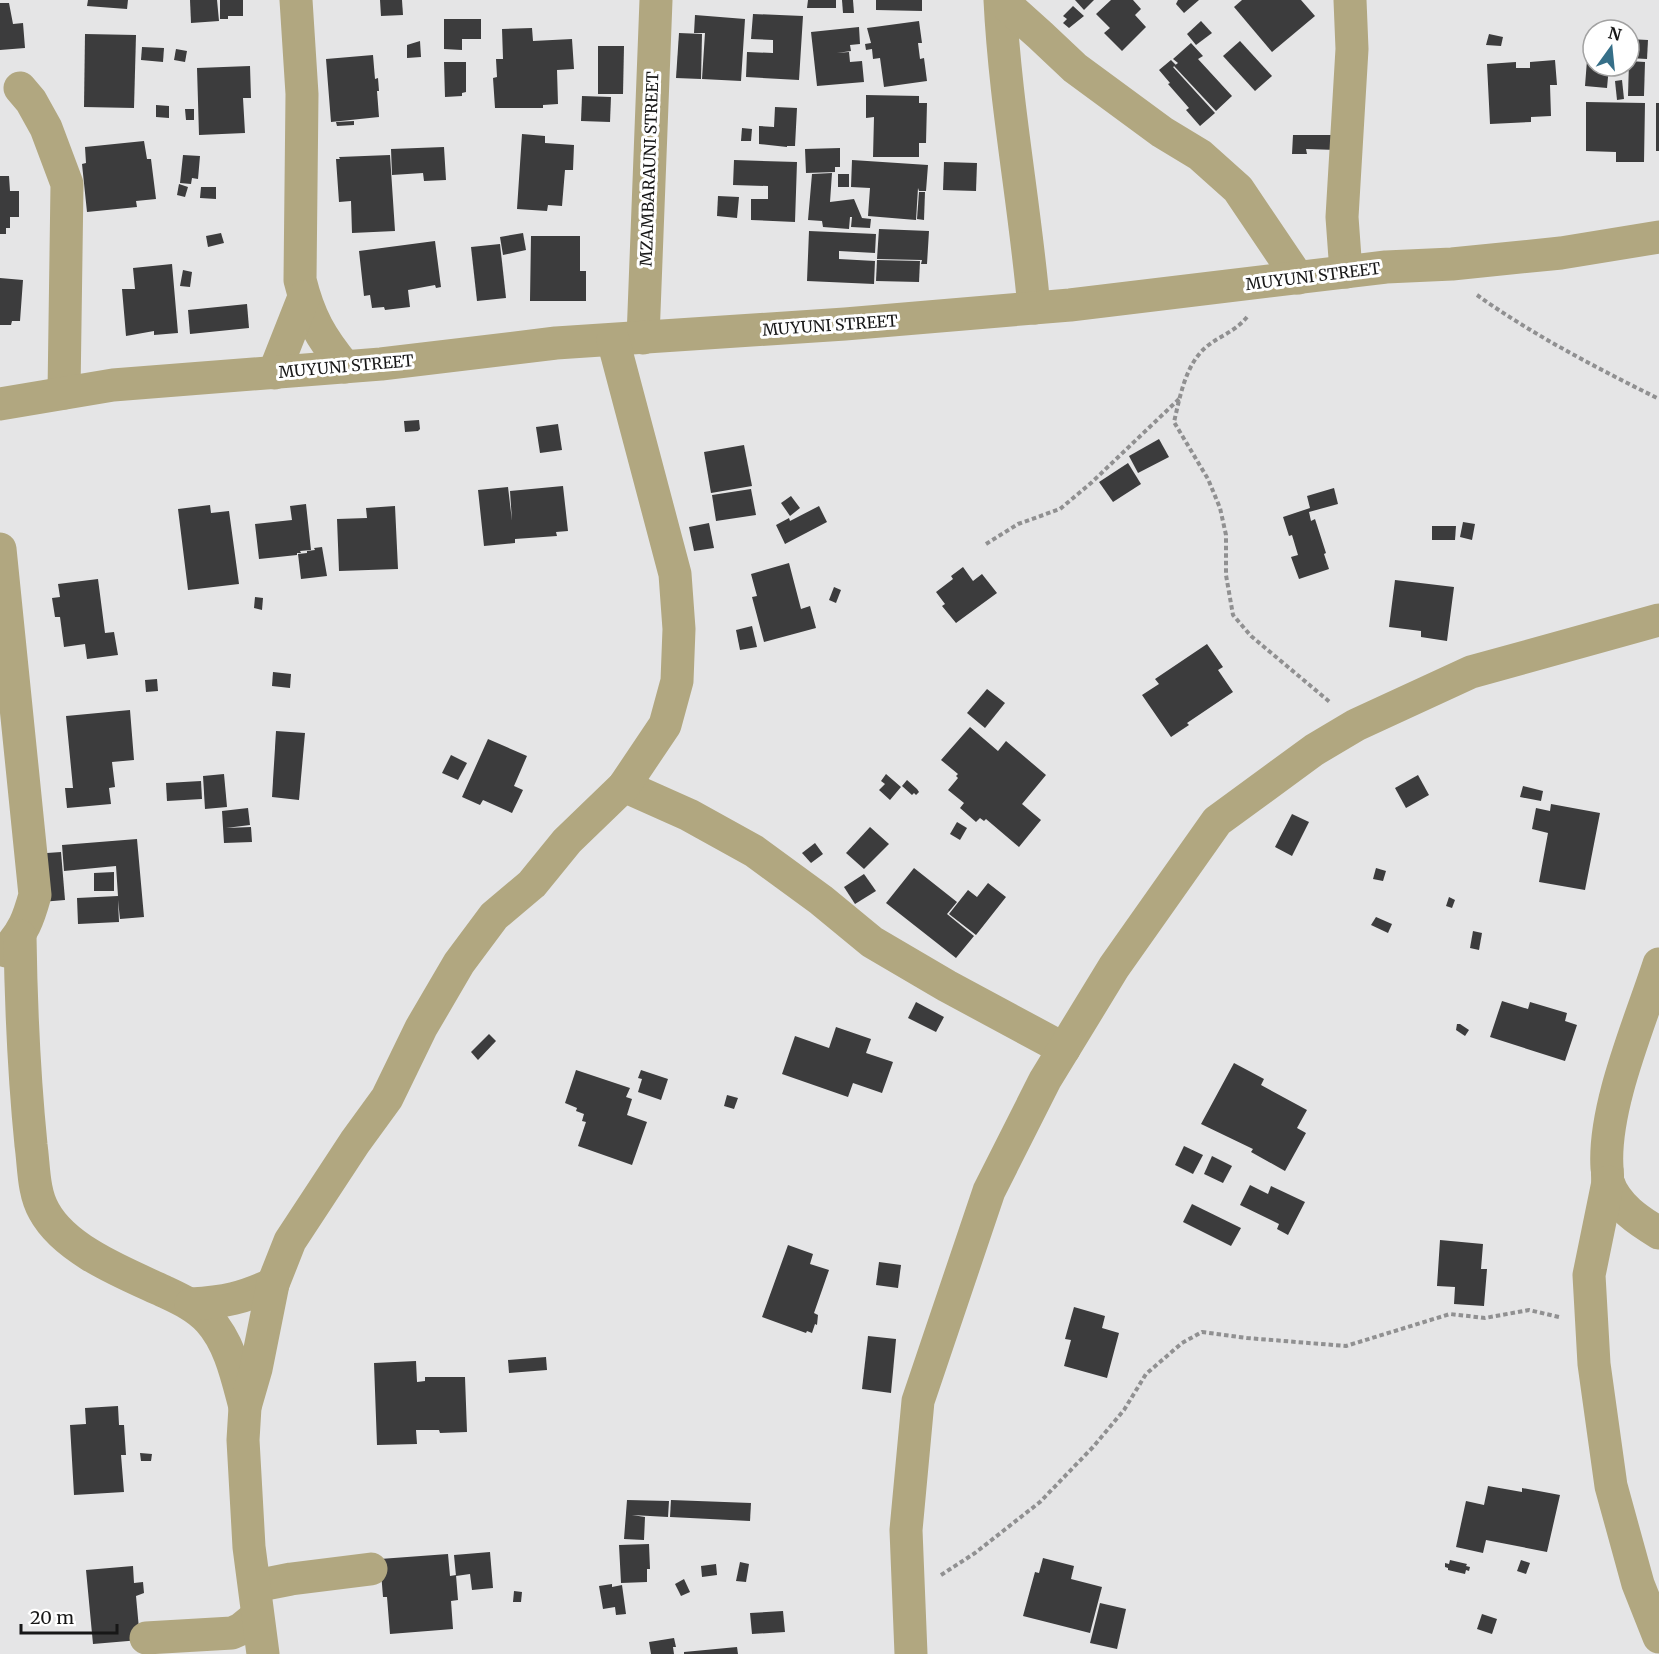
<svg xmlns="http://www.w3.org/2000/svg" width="1659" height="1654" viewBox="0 0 1659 1654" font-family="Merriweather,serif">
  <rect width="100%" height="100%" fill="#e5e5e6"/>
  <g fill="#3c3c3d">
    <polygon points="88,0 128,0 127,9 87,6"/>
    <polygon points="190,0 217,0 219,21 191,23"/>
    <polygon points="220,0 243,0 243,16 228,16 228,19 220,19"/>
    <polygon points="380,0 402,0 403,15 381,16"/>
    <polygon points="808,0 836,0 836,8 807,8"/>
    <polygon points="842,0 853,0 854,13 843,13"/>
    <polygon points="876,0 922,0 922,11 876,10"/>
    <polygon points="1075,0 1094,0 1084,10"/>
    <polygon points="1111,0 1133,0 1141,9 1135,15 1146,27 1122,51 1104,33 1110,28 1096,14"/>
    <polygon points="1178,0 1199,0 1184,13 1176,4"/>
    <polygon points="1242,0 1301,0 1315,16 1272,52 1234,7"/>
    <polygon points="0,3 9,3 13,24 23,23 25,48 0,50"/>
    <polygon points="1073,6 1084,16 1069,28 1063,23 1067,19 1063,16"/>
    <polygon points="753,14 803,16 799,80 746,77 747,52 773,53 773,40 751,39"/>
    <polygon points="695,15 745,19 741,81 702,79 705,33 694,33"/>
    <polygon points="444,19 481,19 481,39 462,39 462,50 444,49"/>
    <polygon points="919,21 922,43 918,43 920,59 924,58 927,81 884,87 880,58 873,59 872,49 866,50 865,44 871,43 867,28"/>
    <polygon points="1201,21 1212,33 1196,45 1187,34"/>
    <polygon points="859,27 860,44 850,45 851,51 837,53 849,52 850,62 862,61 864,82 817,86 811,32"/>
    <polygon points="532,28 533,41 572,39 574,69 557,70 558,104 543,105 543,108 495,108 493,78 497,77 496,59 503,59 502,29"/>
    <polygon points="679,33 702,34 701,79 676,78"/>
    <polygon points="85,34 136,35 134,108 84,107"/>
    <polygon points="1489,34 1503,37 1501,46 1486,45"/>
    <polygon points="1629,39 1648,40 1647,59 1629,58"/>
    <polygon points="420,41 421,57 407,58 407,45"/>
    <polygon points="1240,41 1272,76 1255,91 1223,56"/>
    <polygon points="1191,43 1203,56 1198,59 1232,96 1216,111 1174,66 1178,63 1173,59"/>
    <polygon points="598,46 624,46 623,94 598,94"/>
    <polygon points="142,47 164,48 163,62 141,60"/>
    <polygon points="176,49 187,51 185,62 174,60"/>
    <polygon points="373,55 375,79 378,78 379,91 377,91 379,117 331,122 326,59"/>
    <polygon points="1171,60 1176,65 1173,67 1215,113 1200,126 1186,110 1189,108 1168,84 1170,83 1159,70"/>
    <polygon points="1555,60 1557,85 1550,85 1551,116 1531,117 1531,122 1490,124 1487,64 1516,62 1516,68 1530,68 1530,62"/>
    <polygon points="1587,60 1593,61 1593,66 1609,66 1607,88 1585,86"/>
    <polygon points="1629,61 1645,62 1644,96 1628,96"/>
    <polygon points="444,62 466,62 466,92 462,93 462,96 445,97"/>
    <polygon points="250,66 251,98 243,98 245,133 199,135 197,68"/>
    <polygon points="1622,80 1624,99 1617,100 1615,81"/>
    <polygon points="866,95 919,96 919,103 927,103 926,143 919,143 919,157 873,157 874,117 866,118"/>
    <polygon points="582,96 611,97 610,122 581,121"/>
    <polygon points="1586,102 1645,103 1644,162 1616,162 1616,152 1586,151"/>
    <rect x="1656" y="103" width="3" height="48"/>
    <polygon points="156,105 169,106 169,118 156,117"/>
    <polygon points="775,107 797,108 795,146 787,146 787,147 759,144 759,126 774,127"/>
    <polygon points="185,109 194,109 194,120 186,120"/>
    <polygon points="354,121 354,125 337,126 336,122"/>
    <polygon points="742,128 752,129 751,141 741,141"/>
    <polygon points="522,134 545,136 545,143 574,145 573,170 565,170 562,206 548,205 547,211 517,209"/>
    <polygon points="1293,135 1337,135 1337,150 1306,149 1307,154 1292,154"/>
    <polygon points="144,141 147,159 151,159 156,199 136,201 137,207 87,212 82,164 86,163 85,147"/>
    <polygon points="444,147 446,180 424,181 423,173 392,175 391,149"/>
    <polygon points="840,148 840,167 835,167 835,172 806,173 805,149"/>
    <polygon points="183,155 200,156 198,179 192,178 191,184 180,183"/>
    <polygon points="390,155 395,231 352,233 351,201 339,202 336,159 340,159 339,157"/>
    <polygon points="734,160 797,162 795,222 751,220 751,199 768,199 768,186 733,185"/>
    <polygon points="852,160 928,165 926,191 919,191 918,188 916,220 868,216 870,188 851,187"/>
    <polygon points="944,162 977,163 976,191 943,190"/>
    <polygon points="832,173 830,202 854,199 862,218 871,219 870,228 851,227 852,217 850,217 849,229 823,227 822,221 808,220 812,174"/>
    <rect x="838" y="174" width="11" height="13"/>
    <polygon points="0,176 9,176 10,191 19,191 19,217 10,217 10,228 6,228 6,234 0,234"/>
    <polygon points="179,184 188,187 185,197 177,195"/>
    <polygon points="201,187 216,187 216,199 200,198"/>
    <polygon points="919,192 925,192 924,220 917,219"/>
    <polygon points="718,196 739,197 737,218 717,216"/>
    <polygon points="879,229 929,231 927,264 921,264 922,260 877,259"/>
    <polygon points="809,231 876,234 875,253 839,251 839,259 875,261 874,284 807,281"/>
    <polygon points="221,233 224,243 208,247 206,236"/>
    <polygon points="523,233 526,250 503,255 500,237"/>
    <polygon points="531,236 580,236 580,271 586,271 586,301 530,301"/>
    <polygon points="435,241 441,287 436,288 435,285 408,290 410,307 385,310 384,307 372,308 370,295 364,296 359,251"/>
    <polygon points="500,244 506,298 477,301 471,247"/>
    <polygon points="877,260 920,261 919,282 876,281"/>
    <polygon points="172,264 178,333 154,335 154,331 126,336 122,289 135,289 133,268"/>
    <polygon points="183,270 192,272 190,287 180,286"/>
    <polygon points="0,278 23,280 20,321 12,321 11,325 0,325"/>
    <polygon points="247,304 249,328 190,334 188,310"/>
    <polygon points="419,420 420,429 418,431 405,432 404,421"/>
    <polygon points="558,424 562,450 540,453 536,427"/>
    <polygon points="1159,439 1169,457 1138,473 1129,456"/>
    <polygon points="744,445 752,486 711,493 704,452"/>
    <polygon points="1128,463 1141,484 1113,502 1099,482"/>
    <polygon points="563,486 568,531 556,532 557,536 515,539 515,543 484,546 478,490 508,487 512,521 510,491"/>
    <polygon points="1334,488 1338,504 1309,512 1311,521 1315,519 1326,553 1324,554 1329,569 1299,579 1291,557 1298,555 1292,535 1289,536 1283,517 1310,508 1307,496"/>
    <polygon points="751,489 756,515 716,521 712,495"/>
    <polygon points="791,496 800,508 790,516 781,503"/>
    <polygon points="306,504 311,550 300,551 301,553 297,553 297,555 259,559 255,524 292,520 290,506"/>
    <polygon points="210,505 211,513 229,511 239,584 188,590 178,509"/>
    <polygon points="395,506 398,569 339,571 337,519 367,518 366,508"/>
    <polygon points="819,506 827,522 785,544 776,525 789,518 790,521"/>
    <polygon points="1463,522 1475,524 1472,540 1460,537"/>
    <polygon points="709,523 714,548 694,551 689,527"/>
    <polygon points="1432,526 1456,526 1455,540 1432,540"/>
    <polygon points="322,547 327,576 301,579 298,554 307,553 307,551 315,550 314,548"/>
    <polygon points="789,563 801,609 810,606 816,628 764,642 752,597 757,596 751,574"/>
    <polygon points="963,567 973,581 982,574 997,593 956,623 942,606 945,604 936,592 953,579 951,576"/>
    <polygon points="98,579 105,633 114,632 118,655 87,659 85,644 64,647 60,617 55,617 52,598 60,597 58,584"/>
    <polygon points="1395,580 1454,587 1447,641 1421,637 1421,631 1389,627"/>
    <polygon points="834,587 841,590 836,603 829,600"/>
    <polygon points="255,597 263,598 262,610 254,608"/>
    <polygon points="752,626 757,647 740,650 736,630"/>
    <polygon points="1207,644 1223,667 1218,670 1233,692 1187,723 1189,725 1171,737 1142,695 1159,684 1155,679"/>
    <polygon points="273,672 291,674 290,688 272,686"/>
    <polygon points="157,679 158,691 146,692 145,680"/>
    <polygon points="987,689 1005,703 985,728 967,713"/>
    <polygon points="130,710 134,760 112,762 115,787 109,788 111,804 67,808 65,788 73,788 66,716"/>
    <polygon points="970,727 998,751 1006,741 1046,775 1022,804 1041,820 1019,847 986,819 984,821 980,818 976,822 960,808 964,803 948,790 958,778 956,776 958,774 941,760"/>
    <polygon points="276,731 305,733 299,800 272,797"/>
    <polygon points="488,739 527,756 514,786 523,790 512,813 483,800 480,805 462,797"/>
    <polygon points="451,755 467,763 458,780 442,773"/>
    <polygon points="224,774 227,807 205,809 203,776"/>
    <polygon points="886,774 901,787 890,800 879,790 885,784 881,781"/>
    <polygon points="1418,775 1429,795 1406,808 1395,788"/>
    <polygon points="907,780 917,789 919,792 916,795 914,793 912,795 902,786"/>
    <polygon points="201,781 202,799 167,801 166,783"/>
    <polygon points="1523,786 1543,791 1541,801 1520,797"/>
    <polygon points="1551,804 1600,813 1585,890 1539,882 1548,833 1532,829 1536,808 1550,811"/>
    <polygon points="248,808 250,825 226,828 251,827 252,842 224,843 222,811"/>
    <polygon points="1292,814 1309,822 1292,856 1275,847"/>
    <polygon points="957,822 967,828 960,840 950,834"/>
    <polygon points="870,827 889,844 864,869 846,853"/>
    <polygon points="137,839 144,917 120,919 118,900 119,922 78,924 77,898 118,896 116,866 64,871 62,845"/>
    <polygon points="815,843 823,854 811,863 802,853"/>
    <polygon points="61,852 65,900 41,902 33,854"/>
    <polygon points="914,868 957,902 947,914 974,936 956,958 886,903"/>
    <polygon points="1376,868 1386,871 1383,881 1373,879"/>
    <polygon points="114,872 114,891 94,891 94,873"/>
    <polygon points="864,874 876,891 855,904 844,887"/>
    <polygon points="988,883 1006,897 976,935 949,914 968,890 977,897"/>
    <polygon points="1449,897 1455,900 1452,908 1446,906"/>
    <polygon points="1376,917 1392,924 1388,933 1371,925"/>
    <polygon points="1473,931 1482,933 1479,950 1470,948"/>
    <polygon points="1502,1001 1528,1009 1530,1002 1567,1013 1565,1021 1577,1025 1565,1061 1490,1037"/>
    <polygon points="916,1002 944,1017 936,1032 908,1018"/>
    <polygon points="1457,1024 1460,1024 1469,1030 1465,1036 1456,1030"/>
    <polygon points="836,1027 871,1039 866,1053 893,1062 882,1093 853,1083 848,1097 782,1074 795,1036 829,1048"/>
    <polygon points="489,1034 496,1041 478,1060 471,1052"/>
    <polygon points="1234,1063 1264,1079 1261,1085 1307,1110 1297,1128 1306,1133 1285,1171 1251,1152 1253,1149 1201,1124"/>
    <polygon points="576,1070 630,1088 626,1097 632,1099 627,1115 647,1122 632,1165 578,1146 586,1122 582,1121 584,1114 576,1111 577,1108 565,1103"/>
    <polygon points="641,1070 668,1079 661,1100 638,1092 642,1079 638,1078"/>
    <polygon points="727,1095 738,1098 734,1109 724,1106"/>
    <polygon points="1184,1146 1203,1155 1193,1174 1175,1165"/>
    <polygon points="1212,1156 1232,1166 1223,1183 1204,1174"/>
    <polygon points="1250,1185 1268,1194 1271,1186 1305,1202 1288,1235 1277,1229 1279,1224 1240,1205"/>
    <polygon points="1192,1204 1241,1228 1231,1246 1183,1222"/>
    <polygon points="1440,1240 1483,1244 1481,1269 1487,1269 1484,1306 1454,1304 1455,1287 1437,1286"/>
    <polygon points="788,1245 813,1254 810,1264 829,1270 814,1313 818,1315 817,1325 815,1324 812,1333 807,1331 806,1333 762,1317"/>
    <polygon points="879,1262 901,1265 898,1288 876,1285"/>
    <polygon points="1074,1307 1105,1316 1102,1328 1119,1333 1107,1378 1064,1366 1071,1340 1065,1339"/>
    <polygon points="868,1336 896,1339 891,1393 862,1389"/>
    <polygon points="546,1357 547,1370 509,1373 508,1360"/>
    <polygon points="416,1361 417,1382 425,1381 425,1377 465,1377 467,1432 440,1433 439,1430 416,1430 417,1444 377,1445 374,1363"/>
    <polygon points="118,1406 119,1425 124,1425 126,1455 121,1455 124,1492 74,1495 70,1425 86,1424 85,1408"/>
    <polygon points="140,1453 152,1454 151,1461 141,1461"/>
    <polygon points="1488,1486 1522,1492 1522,1488 1560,1495 1547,1552 1486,1540 1483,1553 1456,1547 1466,1501 1484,1505"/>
    <polygon points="627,1500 669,1501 668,1517 632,1515 645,1517 644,1540 624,1539"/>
    <polygon points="671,1500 751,1503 750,1521 670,1517"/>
    <polygon points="649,1544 650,1569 647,1569 647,1582 621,1583 619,1545"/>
    <polygon points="490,1552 493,1588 472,1590 470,1574 456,1576 454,1555"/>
    <polygon points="448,1554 450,1576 456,1575 458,1600 451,1601 453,1629 390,1634 387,1597 383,1597 380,1559"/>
    <polygon points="1043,1558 1074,1566 1071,1579 1102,1587 1090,1633 1023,1616 1035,1572 1039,1573"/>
    <polygon points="1450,1560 1467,1564 1466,1566 1470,1567 1469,1571 1466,1570 1465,1574 1448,1570 1448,1568 1445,1567 1445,1563 1449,1564"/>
    <polygon points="1521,1560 1530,1563 1526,1574 1517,1571"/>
    <polygon points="740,1562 749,1564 746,1582 736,1581"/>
    <polygon points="716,1564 717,1575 702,1577 701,1566"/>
    <polygon points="133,1566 134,1583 143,1582 144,1593 136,1596 140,1640 93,1644 86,1570"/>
    <polygon points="684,1579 690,1592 681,1596 675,1584"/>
    <polygon points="612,1584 612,1587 622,1585 626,1614 616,1615 615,1607 603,1609 599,1586"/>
    <polygon points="514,1591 522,1592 521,1602 513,1602"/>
    <polygon points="1100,1603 1126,1609 1117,1649 1090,1643"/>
    <polygon points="783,1611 785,1632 752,1634 750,1613"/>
    <polygon points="1482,1614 1497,1619 1492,1634 1477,1629"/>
    <polygon points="674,1638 676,1647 673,1647 674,1654 651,1654 649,1642"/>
    <polygon points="737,1647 738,1654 684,1654 684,1652"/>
  </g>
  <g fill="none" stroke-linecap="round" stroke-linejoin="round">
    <g stroke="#909091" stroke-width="4" stroke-dasharray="4.5 3" stroke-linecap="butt">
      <path d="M1477,295C1533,335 1597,368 1659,399"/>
      <path d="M1247,317C1234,333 1218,336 1205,348C1185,366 1180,397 1174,422L1208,479L1220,508L1226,535V575L1233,615L1251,636L1331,703"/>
      <polyline points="986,544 1018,524 1060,509 1091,483 1179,399"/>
      <polyline points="941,1575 975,1553 1040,1502 1093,1447 1124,1410 1146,1374 1182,1343 1202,1332 1247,1338 1346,1346 1450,1314 1485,1318 1529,1310 1559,1317"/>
    </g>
    <g stroke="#b1a780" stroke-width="33">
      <path d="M296,0L302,94L300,280C309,317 321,338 345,367"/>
      <path d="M1000,0C1005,103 1025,205 1034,308"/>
      <polyline points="1001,0 1040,35 1075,68 1162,132 1200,155 1238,189 1298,278"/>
      <polyline points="20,88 31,101 46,128 67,184 64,393"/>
      <polyline points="1346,272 1342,217 1352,49 1350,0"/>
      <polyline points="643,338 656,0"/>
      <polyline points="274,373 304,297"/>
      <polyline points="0,404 113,385 381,364 556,343 845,324 1070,305 1386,267 1452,264 1561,253 1659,237"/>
      <path d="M0,549L35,895C28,920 24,931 6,951"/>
      <polyline points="624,786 689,815 754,851 821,900 872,942 947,986 1064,1049"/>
      <path d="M20,936C21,1006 24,1075 31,1145C34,1166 33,1192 44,1211C65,1250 124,1273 163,1291C180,1299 196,1306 209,1320C230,1343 237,1377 245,1407"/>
      <path d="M1659,964C1640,1023 1603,1107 1607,1168C1608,1172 1607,1178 1608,1182C1616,1206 1639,1221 1659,1233"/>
      <polyline points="1608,1182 1589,1275 1594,1364 1611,1486 1638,1584 1659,1637"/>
      <path d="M191,1304C225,1302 243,1298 273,1284"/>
      <polyline points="255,1586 291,1579 371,1569"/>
      <polyline points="146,1638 232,1633 241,1629 257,1616"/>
      <polyline points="263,1654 249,1547 243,1440 245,1407 256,1369 273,1284 290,1241 355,1142 387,1098 421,1028 459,963 494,916 532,884 567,841 624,786 665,725 677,681 679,629 675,574 613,340"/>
      <polyline points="911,1654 906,1530 918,1401 989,1191 1045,1080 1114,967 1217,821 1314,750 1356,725 1471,672 1659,620"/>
    </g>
  </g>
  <g text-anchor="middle" stroke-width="6" stroke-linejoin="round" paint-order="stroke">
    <g font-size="16" fill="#171717" stroke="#fff">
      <text transform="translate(649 169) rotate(-88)" y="6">MZAMBARAUNI STREET</text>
      <text transform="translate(1313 276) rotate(-7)" y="6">MUYUNI STREET</text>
      <text transform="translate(830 325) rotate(-4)" y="6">MUYUNI STREET</text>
      <text transform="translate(346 366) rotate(-5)" y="6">MUYUNI STREET</text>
    </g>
  </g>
  <g transform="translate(1611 48) rotate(15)"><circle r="28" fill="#ffffff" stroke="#a2a2a2" stroke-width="1.5"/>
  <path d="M0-4.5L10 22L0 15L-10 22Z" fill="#366f88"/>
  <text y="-9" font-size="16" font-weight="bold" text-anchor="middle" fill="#171717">N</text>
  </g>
  <path d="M21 1624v9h96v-9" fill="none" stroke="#171717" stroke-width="3"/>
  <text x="30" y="1624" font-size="18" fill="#171717" stroke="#ffffff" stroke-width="4.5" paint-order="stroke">20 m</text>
</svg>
